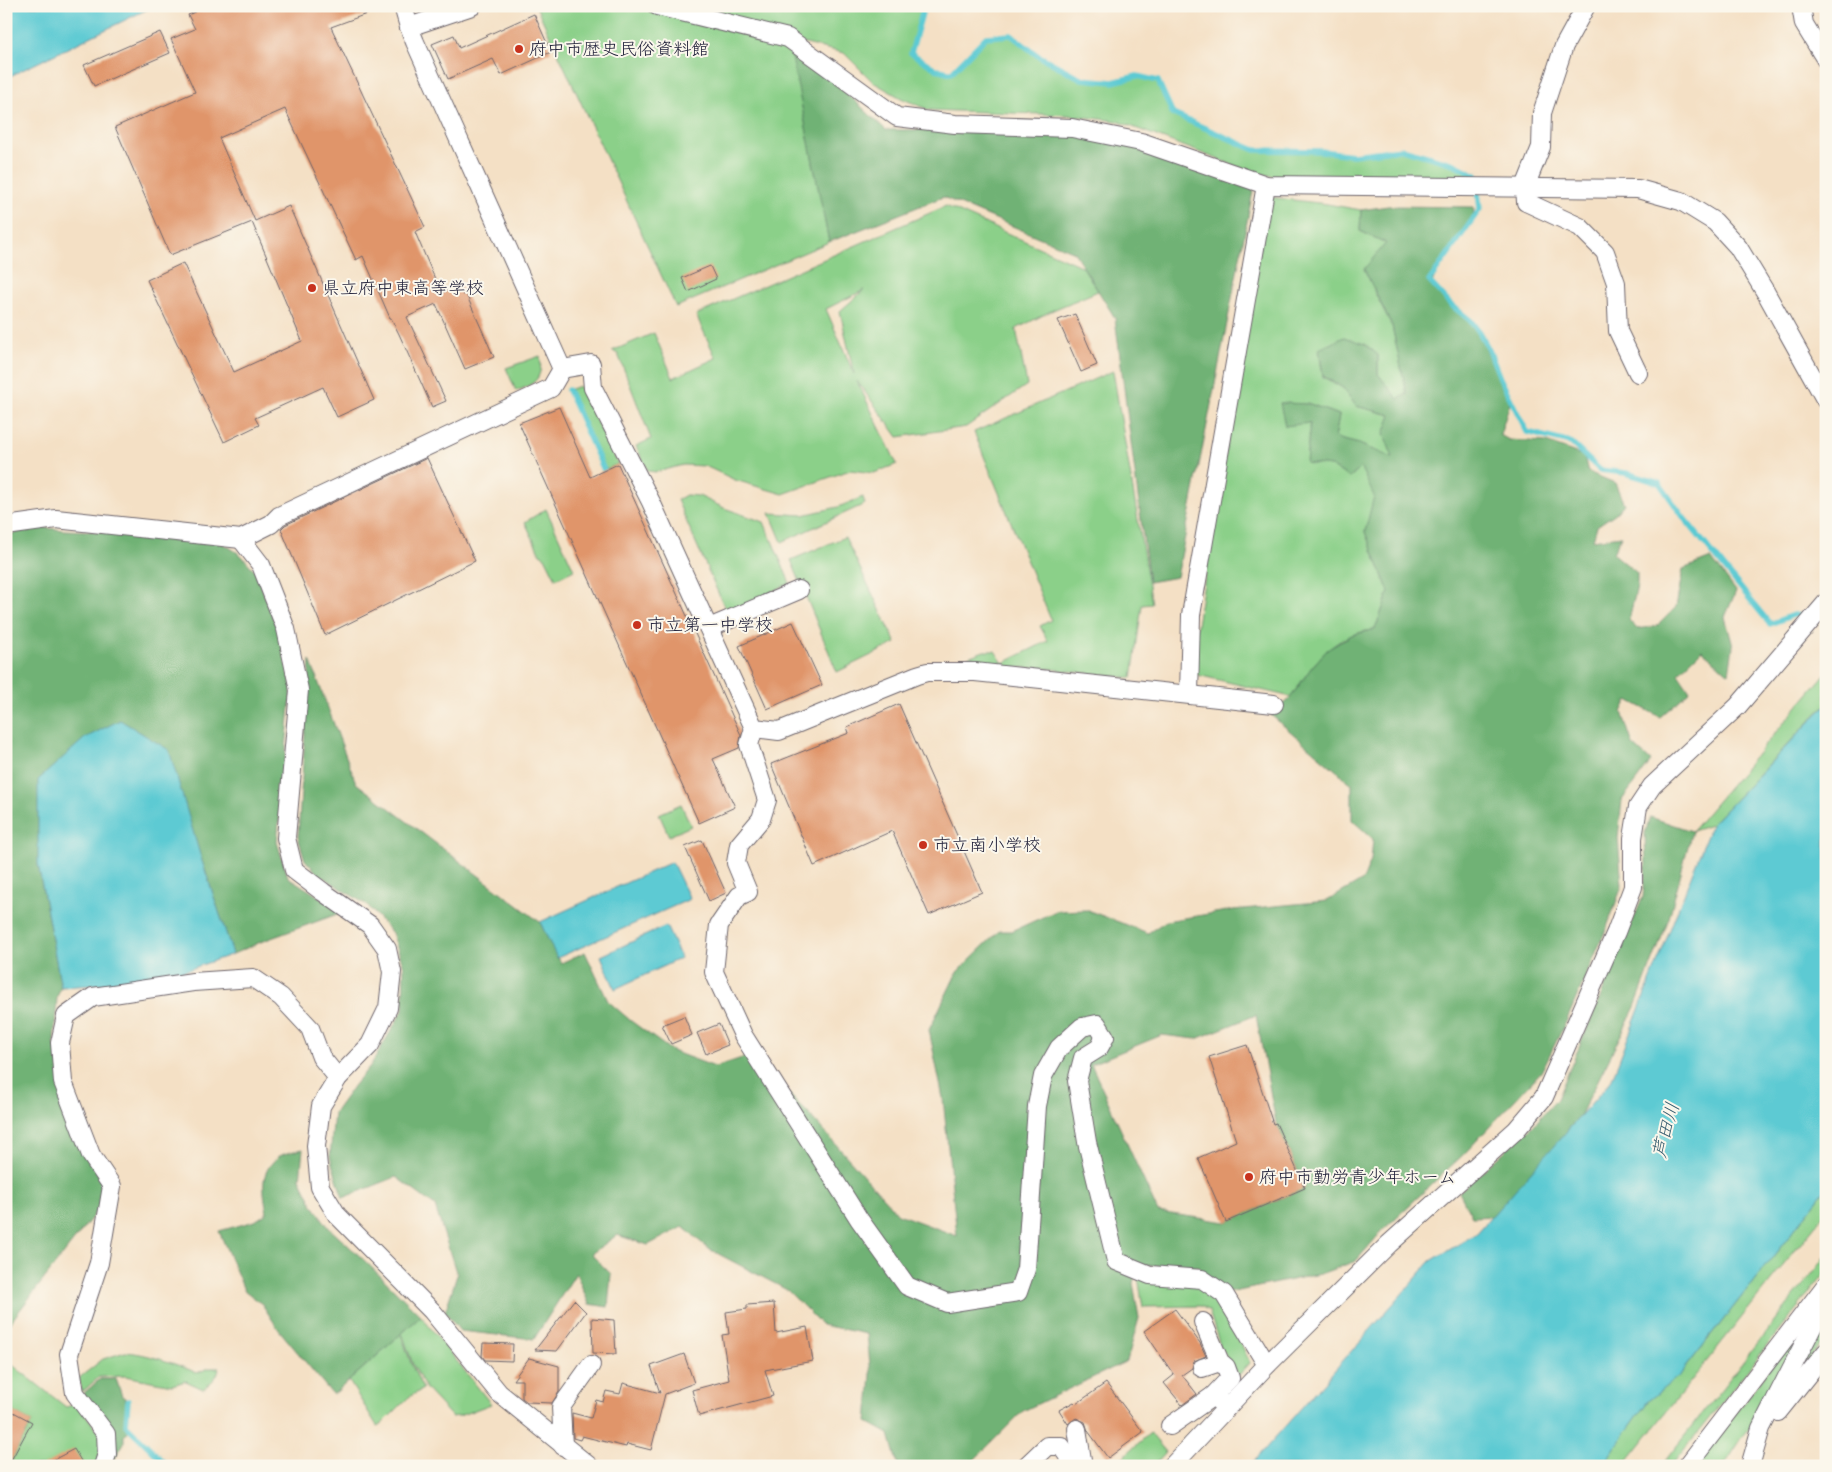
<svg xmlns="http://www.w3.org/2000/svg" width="1832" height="1472" viewBox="0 0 1832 1472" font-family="'Indie Flower','Klee One',sans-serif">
  <rect width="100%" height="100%" fill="#fbf7ec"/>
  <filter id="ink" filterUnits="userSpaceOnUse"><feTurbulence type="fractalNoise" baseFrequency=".02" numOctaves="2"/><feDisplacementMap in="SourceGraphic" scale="10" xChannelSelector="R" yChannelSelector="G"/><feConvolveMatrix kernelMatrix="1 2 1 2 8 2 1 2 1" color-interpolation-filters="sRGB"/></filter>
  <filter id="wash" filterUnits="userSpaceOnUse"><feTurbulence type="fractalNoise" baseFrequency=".0096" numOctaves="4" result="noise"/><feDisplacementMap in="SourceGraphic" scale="20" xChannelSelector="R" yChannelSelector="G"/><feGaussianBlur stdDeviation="1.12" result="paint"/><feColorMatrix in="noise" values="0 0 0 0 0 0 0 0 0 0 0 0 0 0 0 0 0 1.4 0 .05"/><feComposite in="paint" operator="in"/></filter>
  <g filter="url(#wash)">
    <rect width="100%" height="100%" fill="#f4e0c5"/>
    <g fill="#8bd089" stroke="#567962" fill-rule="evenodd">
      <polygon points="536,6 882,6 884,9 886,6 924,6 911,53 936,69 952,73 986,37 1011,35 1037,55 1082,79 1113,82 1137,76 1158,81 1173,114 1255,150 1321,151 1353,155 1402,149 1454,164 1476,175 1477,189 1277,177 1249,171 1117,121 1067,115 929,110 901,98 873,82 844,53 789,40 829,242 676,307"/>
      <path d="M1268,197L1327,204L1361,210L1360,231L1386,243L1374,291L1392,326L1407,394L1398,400L1378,374V355L1344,337L1319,350L1323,377L1343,388L1356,406L1391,415L1393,459L1359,444L1335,438L1339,415L1310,404L1280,403L1310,423L1306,463L1331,466L1350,478L1361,468L1375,496L1365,532L1389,592L1375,629C1368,631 1359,632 1352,635C1323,647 1308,672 1291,697L1189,673Z"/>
      <path d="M946,206L1083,267L1098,291L1053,310L1016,329L1027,385L966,427L898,437L857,381L897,464L874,473L850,470L783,494L735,480L705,466L683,465L656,472L648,471L636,446L651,439L618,354L612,351L654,333L673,378L716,358L696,315ZM864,290L840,311L854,374L826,309Z"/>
      <path d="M540,356C543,378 536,384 516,391L506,368Z"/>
      <polygon points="1113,371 1152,604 1142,605 1132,678 1041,668 973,667 968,657 984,651 995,651 1003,663 1048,641 1040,626 1051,620 974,432"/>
      <polygon points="579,386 618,464 604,470 568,390"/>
      <polygon points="686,495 699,496 724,508 764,522 790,583 727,613 677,500"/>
      <polygon points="863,497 865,504 782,542 770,513 803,515 838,507"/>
      <polygon points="546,509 574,570 556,579 545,557 540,554 525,522"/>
      <polygon points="845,537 896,643 837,672 791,560"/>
      <polygon points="1826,673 1826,704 1711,825 1692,831"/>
      <polygon points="681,804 691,826 669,836 659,814"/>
      <polygon points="1826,1189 1826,1212 1623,1466 1602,1466 1648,1401 1681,1374"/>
      <polygon points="1826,1256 1826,1272 1671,1466 1661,1466"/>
      <polygon points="1138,1277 1203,1286 1228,1315 1250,1363 1238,1376 1221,1349 1209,1311 1201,1306 1143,1307"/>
      <polygon points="1826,1301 1826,1339 1744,1435 1724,1466 1696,1466 1820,1302"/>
      <polygon points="421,1316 491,1404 459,1416 452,1417 426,1389 413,1365 402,1333"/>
      <polygon points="401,1334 412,1366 423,1389 409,1397 383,1423 377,1426 349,1381"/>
      <path d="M125,1352C146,1353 177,1364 197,1373L209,1368H219C217,1379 211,1382 203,1389L186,1381L172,1385L125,1376L99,1377L82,1392L79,1378L103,1359Z"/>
      <polygon points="6,1360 66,1407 77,1404 102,1436 98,1466 11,1466 12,1459 32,1422 13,1412 11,1409 6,1406"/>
      <polygon points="1150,1433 1166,1452 1153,1466 1113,1466"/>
    </g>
    <g fill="#70b275" stroke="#496a58" fill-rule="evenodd">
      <polygon points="788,38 886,130 1075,129 1255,181 1177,577 1149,582 1115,318 1074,252 943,197 829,242"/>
      <path d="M1388,206L1474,207L1473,220L1441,261L1432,283L1478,331L1510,403L1500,435L1509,440L1546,442L1584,456L1588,472L1615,483L1624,504L1616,513L1597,526L1593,540L1621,536L1613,553L1637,573V586L1629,620L1637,629L1657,626L1676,607L1683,569L1711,558L1736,591L1725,617L1733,646L1729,674L1702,650L1678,673L1690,691L1660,717L1628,700L1622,712L1633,745L1651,761L1622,800L1618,838L1622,886L1607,927L1566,1022L1541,1072L1465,1153L1383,1230L1356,1261L1320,1274L1224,1294L1197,1267L1139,1265L1133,1283L1139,1318L1127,1361L1023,1411L968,1466H898L889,1434L867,1422L871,1375L867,1334L822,1325L787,1290L709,1249L683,1227L648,1245L617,1235L591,1254L611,1274L608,1307L589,1304L576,1273L534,1339L460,1331L445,1312L457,1275L435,1206L396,1177L343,1198L330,1157L334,1113L354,1085L371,1065L403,1010L404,967L392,933L367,905L318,874L305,860L298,837L310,660L356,783L540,922L561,963L585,952L608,1001L631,1021L672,1051L715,1067L748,1056L756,1062L806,1111L898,1214L957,1236L943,1098L929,1030L957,972L999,931H1012L1056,911L1087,910L1148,933L1166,921L1233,910L1327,901L1363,880L1371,860L1373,839L1352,820V784L1271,715L1291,697L1311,668L1327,650L1352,635L1375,629L1389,592L1365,532L1374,496L1361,468L1350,478L1331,466L1306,463L1310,423L1285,426L1280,403L1310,404L1339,415L1335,438L1359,444L1393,458L1384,434L1391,415L1356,406L1343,388L1323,376L1319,349L1344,337L1365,344L1378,355V374L1398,399L1407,394L1392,326L1364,269L1386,243L1360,231L1361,210ZM1256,1015L1276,1123L1305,1188L1226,1222L1158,1212L1091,1064L1162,1035L1196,1039Z"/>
      <polygon points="38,527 64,530 212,536 241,555 256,572 278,631 292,686 277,842 288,877 343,912 263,941 233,954 201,858 38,864 61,987 57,997 54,1042 102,1184 104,1202 6,1328 6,535"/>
      <polygon points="1650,817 1692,831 1669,918 1635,1007 1581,1114 1497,1216 1472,1217 1459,1192 1533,1126 1557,1099 1643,897 1646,865 1645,833"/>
      <path d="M303,1149L300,1179L314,1207L330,1229L362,1258L421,1316L333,1395L279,1330L262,1304L244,1290L219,1231L255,1221L267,1213C264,1192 258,1174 277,1158C282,1153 296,1151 303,1149Z"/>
      <polygon points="100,1379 116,1379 122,1396 126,1399 125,1426 129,1430 124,1436 124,1443 113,1461 83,1394"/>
    </g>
    <g fill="#5dcad3" stroke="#407687">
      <polygon points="6,6 154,6 6,78"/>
      <polygon points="1826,705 1826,1189 1680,1375 1648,1401 1602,1466 1250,1466 1431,1261 1477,1233 1611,1081 1711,825"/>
      <polygon points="120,720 169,750 201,858 233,954 156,981 61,987 38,864 38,780 85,738"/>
      <polygon points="672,862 690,899 557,958 540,922"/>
      <polygon points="666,926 681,958 615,989 601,956"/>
    </g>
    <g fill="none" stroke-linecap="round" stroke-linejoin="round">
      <g stroke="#5dcad3" stroke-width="5.5">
        <polyline points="924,6 911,53 936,69 951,73 986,37 1011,35 1037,55 1082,79 1113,82 1137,76 1158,81 1173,114 1255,150 1321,151 1353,155 1402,149 1454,164 1476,175 1480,209 1429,281 1450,304 1471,321 1479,332 1489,350 1500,378 1527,432 1571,443 1600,470 1626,473 1659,483 1684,518 1770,624 1793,615 1810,615"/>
        <polyline points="568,390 604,470"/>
        <polyline points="128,1401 126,1425 168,1466"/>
      </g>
    </g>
    <g id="blocks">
      <g fill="#e0956a">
        <polygon points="207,6 383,6 383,8 331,27 425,227 415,232 441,293 459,285 463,295 466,294 494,357 465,369 436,304 407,317 446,401 432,407 399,334 391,318 390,318 363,256 356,260 285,109 219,138 255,221 289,206 374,400 337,417 323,387 255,418 259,425 224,442 147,280 183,263 234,372 302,341 252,222 170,255 115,127 195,92 171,39 195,29 188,15"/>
        <polygon points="534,14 551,52 501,75 493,59 448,79 432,44 454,35 459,48"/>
        <polygon points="160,32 170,53 94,86 84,65"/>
        <polygon points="710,266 716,279 688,292 682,278"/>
        <polygon points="1075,314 1097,365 1081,372 1058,320"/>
        <polygon points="559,407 590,477 618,464 741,735 739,748 713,759 735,807 699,823 519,423"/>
        <polygon points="427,458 475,561 325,635 281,529 285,525"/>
        <polygon points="793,622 822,685 767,709 739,646"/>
        <polygon points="899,704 982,892 929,915 892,831 814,866 771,764 849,733 847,727"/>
        <polygon points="702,840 726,893 709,901 685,847"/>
        <polygon points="684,1016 692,1035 671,1044 662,1025"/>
        <polygon points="719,1024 728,1045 706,1054 697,1033"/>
        <polygon points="1247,1045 1273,1124 1276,1123 1305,1188 1226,1222 1198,1158 1236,1141 1209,1057"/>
        <polygon points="574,1300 586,1312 557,1351 535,1350"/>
        <polygon points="774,1303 776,1333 807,1327 813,1361 765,1370 773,1396 699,1416 692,1390 729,1380 722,1335 729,1334 726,1312 747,1309 747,1305"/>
        <polygon points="1175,1309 1200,1343 1206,1356 1194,1361 1192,1368 1182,1375 1197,1394 1182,1405 1164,1383 1174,1375 1144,1331"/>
        <polygon points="592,1318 614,1320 616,1354 593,1353"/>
        <polygon points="483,1343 513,1344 512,1361 485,1360 482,1356"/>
        <polygon points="684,1354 694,1383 665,1394 651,1450 627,1444 626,1447 582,1436 580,1440 573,1438 572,1413 591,1418 596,1400 603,1402 606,1391 620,1394 623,1383 660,1393 651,1366"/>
        <polygon points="529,1358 559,1366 559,1392 552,1403 527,1402 522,1398 522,1380 513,1380"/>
        <polygon points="1106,1383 1143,1432 1108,1458 1088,1431 1085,1422 1076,1418 1068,1424 1059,1410 1074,1402 1076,1404"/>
        <polygon points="6,1408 32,1422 8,1466 6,1466"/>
        <polygon points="74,1449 84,1466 42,1466"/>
      </g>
    </g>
  </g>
  <g filter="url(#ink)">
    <use href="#blocks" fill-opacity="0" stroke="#6c646b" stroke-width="1"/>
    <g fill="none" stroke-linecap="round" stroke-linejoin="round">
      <g stroke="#6c646b" stroke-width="20">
        <g id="street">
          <polyline points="403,6 409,27 415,42 562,369 591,364 593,388 651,502 754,728 779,731 917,675 927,672 975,672 1274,704"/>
          <polyline points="657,6 788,38 897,117 955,124 1072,128 1141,142 1266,185 1638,189 1681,201 1715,222 1738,247 1766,293 1826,401"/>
          <polyline points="1586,6 1564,46 1542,113 1541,147 1525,187 1526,202 1580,227 1605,252 1616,283 1618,331 1638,373"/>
          <polyline points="1801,6 1804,24 1826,60"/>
          <polyline points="409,27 472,6"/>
          <polyline points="6,526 56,519 241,539 271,524 279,516 551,388 562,369"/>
          <polyline points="241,539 261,565 286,629 299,690 286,838 294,870 323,892 370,925 387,949 392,972 388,1008 370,1045 338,1078 321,1106 316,1146 320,1187 337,1215 432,1311 499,1393 589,1466"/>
          <polyline points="709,628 799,590"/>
          <polyline points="1189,694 1191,615 1266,185"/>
          <polyline points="754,728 749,745 767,800 761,819 739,845 736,863 748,892 739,896 719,925 714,972 743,1035 859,1219 907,1286 947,1303 1018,1292 1026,1269 1037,1106 1043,1076 1059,1048 1082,1027 1097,1024 1105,1037 1099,1048 1083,1058 1077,1081 1087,1142 1116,1261 1150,1275 1202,1279 1224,1294 1267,1365"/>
          <polyline points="1203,1322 1220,1362 1226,1367 1230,1378 1213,1396 1227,1408"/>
          <polyline points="1202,1368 1220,1362"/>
          <polyline points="1778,1412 1826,1352"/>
          <polyline points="1170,1426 1213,1396"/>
          <polyline points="1077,1429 1083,1466"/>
          <polyline points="563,1446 561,1407 591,1365"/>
          <polyline points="103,1466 107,1454 106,1434 75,1393 69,1354 99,1263 112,1186 91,1155 63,1082 60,1043 66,1016 93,997 193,982 253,978 281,997 310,1028 321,1057 338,1078"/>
          <polyline points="1026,1466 1047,1446 1061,1446 1075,1466"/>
          <polyline points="1172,1466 1267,1365 1389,1244 1516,1130 1544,1097 1616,932 1633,887 1633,838 1638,807 1652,786 1738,706 1826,603"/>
          <polyline points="1687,1466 1826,1285"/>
          <polyline points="1750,1466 1761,1428 1814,1324 1826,1307"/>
        </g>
      </g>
      <use href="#street" stroke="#fff" stroke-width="18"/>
    </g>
  </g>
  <g fill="#c8321e" stroke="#fbf7ec" stroke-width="2">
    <circle cx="519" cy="49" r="5"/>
    <circle cx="312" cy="288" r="5"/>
    <circle cx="637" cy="625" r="5"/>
    <circle cx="923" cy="845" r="5"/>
    <circle cx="1249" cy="1177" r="5"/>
  </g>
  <g text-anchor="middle" stroke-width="4" stroke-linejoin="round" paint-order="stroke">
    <g font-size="18" fill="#22223b" stroke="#fbf7ec" text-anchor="start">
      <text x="529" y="55">府中市歴史民俗資料館</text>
      <text x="322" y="294">県立府中東高等学校</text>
      <text x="647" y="631">市立第一中学校</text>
      <text x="933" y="851">市立南小学校</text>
      <text x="1259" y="1183">府中市勤労青少年ホーム</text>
    </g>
    <g font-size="19" font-style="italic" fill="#375d70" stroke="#fbf7ec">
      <text transform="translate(1665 1130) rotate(-75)" y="7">芦田川</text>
    </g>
  </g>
  <rect width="1832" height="1472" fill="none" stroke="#fbf7ec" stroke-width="25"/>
</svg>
